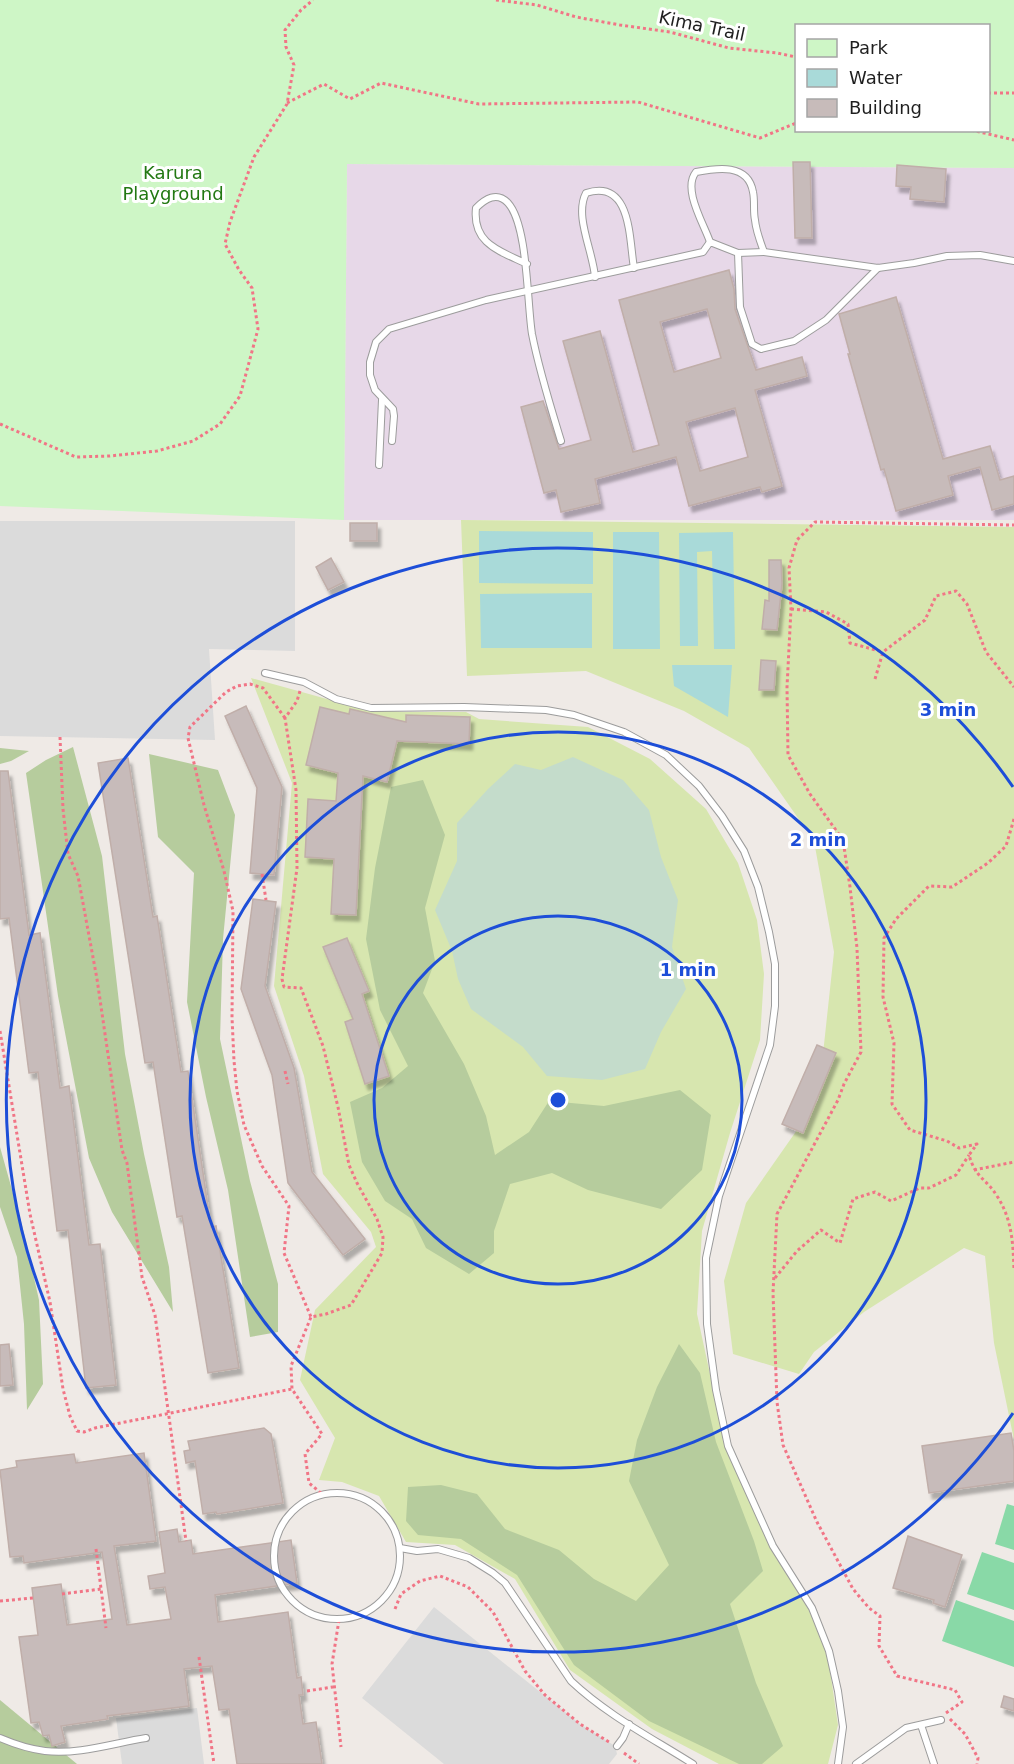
<svg xmlns="http://www.w3.org/2000/svg" width="1014" height="1764" viewBox="0 0 1014 1764" font-family="'DejaVu Sans',sans-serif">
  <defs>
    <filter id="shadow"><feDropShadow dx="3.5" dy="6" stdDeviation="1.5" flood-color="#0004"/></filter>
  </defs>
  <rect width="100%" height="100%" fill="#efeae6"/>
  <polygon fill="#e7d8e8" points="347,164 1014,168 1014,520 344,520"/>
  <g fill="#d7e6af">
    <polygon points="461,520 1014,527 1014,1440 994,1343 985,1256 964,1248 864,1312 814,1352 799,1374 733,1354 724,1281 746,1203 818,1100 834,952 814,841 749,748 684,711 586,671 467,676"/>
    <polygon points="251,678 363,709 404,712 466,712 479,719 588,727 650,759 706,809 738,863 757,920 764,974 760,1040 730,1133 702,1231 697,1314 726,1448 771,1548 808,1608 828,1657 838,1725 828,1764 719,1764 652,1729 570,1670 515,1579 455,1545 406,1542 379,1496 342,1482 319,1480 335,1438 300,1380 315,1310 376,1247 371,1232 323,1174 304,1076 274,986 292,783"/>
  </g>
  <g fill="#b6cc9d">
    <polygon points="73,747 102,856 125,1054 144,1154 169,1267 173,1312 112,1212 89,1158 58,996 26,773 46,760"/>
    <polygon points="0,748 29,751 11,761 0,764"/>
    <polygon points="149,754 218,770 235,815 223,939 220,1039 250,1181 278,1284 278,1332 250,1337 228,1190 206,1097 187,1002 194,873 158,837"/>
    <polygon points="423,780 445,835 425,908 435,961 423,993 464,1064 486,1116 495,1155 529,1132 549,1101 604,1106 680,1090 711,1115 702,1170 661,1209 588,1190 552,1173 510,1184 494,1231 494,1253 469,1274 426,1248 412,1219 385,1201 362,1162 350,1102 382,1088 408,1066 380,1010 366,939 375,868 391,787"/>
    <polygon points="0,1147 23,1229 39,1300 43,1384 27,1410 24,1324 17,1257 0,1207"/>
    <polygon points="679,1344 700,1373 716,1442 754,1541 763,1571 730,1604 756,1683 783,1746 762,1764 739,1764 649,1721 574,1665 517,1575 461,1539 418,1535 406,1521 408,1487 441,1485 477,1494 505,1529 559,1550 594,1579 636,1601 669,1565 629,1481 637,1440 657,1387"/>
    <polygon points="0,1700 77,1764 0,1764"/>
  </g>
  <polygon fill="#c4dccb" points="573,757 623,780 649,810 661,857 678,900 672,947 686,989 661,1032 645,1069 602,1080 547,1076 523,1047 471,1009 458,979 452,951 435,910 457,861 457,823 488,789 515,764 541,770"/>
  <path fill="#cef6c6" fill-rule="evenodd" d="M0,0H1014V168L347,164L344,520L0,506ZM796,26H988V130H796Z"/>
  <g fill="#89d9a7">
    <polygon points="1007,1504 1014,1506 1014,1550 995,1544"/>
    <polygon points="982,1552 1014,1563 1014,1610 967,1594"/>
    <polygon points="956,1600 1014,1621 1014,1667 942,1641"/>
  </g>
  <g fill="#dbdbdb">
    <polygon points="0,521 295,521 295,651 209,649 215,740 0,736"/>
    <polygon points="434,1607 580,1724 615,1746 617,1754 609,1764 444,1764 362,1698"/>
    <polygon points="197,1708 204,1764 122,1764 116,1718"/>
  </g>
  <g fill="#a9dad9">
    <polygon points="479,531 593,532 593,584 479,583"/>
    <polygon points="613,532 659,532 660,649 613,649"/>
    <polygon points="733,532 735,649 714,649 712,551 697,552 698,646 680,646 679,533"/>
    <polygon points="592,593 592,648 481,648 480,594"/>
    <polygon points="672,665 732,665 728,717 674,686"/>
  </g>
  <g fill="#c7bbba" stroke="#c0aea9" stroke-width="1.5" fill-rule="evenodd" filter="url(#shadow)">
    <polygon points="793,162 810,162 812,238 795,238"/>
    <polygon points="897,165 946,169 944,202 910,199 911,187 896,186"/>
    <path d="M729,270L734,289L735,309L756,370L802,357L807,376L755,390L782,486L762,492L760,487L689,506L676,457L595,479L600,503L561,512L556,490L544,493L521,407L543,401L559,449L591,440L563,341L600,331L633,452L659,445L619,300ZM707,309L721,358L674,372L660,322ZM735,408L748,457L700,471L686,422Z"/>
    <polygon points="896,297 943,459 990,446 1000,480 1014,476 1014,504 992,510 980,467 948,476 953,495 896,511 884,469 881,470 848,354 850,354 839,314"/>
    <rect x="350" y="523" width="27" height="18"/>
    <polygon points="331,558 344,582 328,590 316,567"/>
    <polygon points="769,560 781,560 782,584 777,630 762,629 765,600 769,601"/>
    <polygon points="761,660 776,661 774,690 759,690"/>
    <polygon points="246,706 282,787 274,875 250,873 257,788 225,716"/>
    <polygon points="320,707 349,714 350,709 406,722 406,715 470,717 469,744 397,741 387,782 363,776 356,915 331,914 334,859 305,857 308,799 336,801 338,773 306,765"/>
    <polygon points="128,758 153,917 157,916 181,1072 188,1071 211,1227 216,1226 239,1368 208,1373 182,1216 177,1217 153,1062 145,1063 98,763"/>
    <polygon points="0,771 8,771 29,935 40,933 60,1088 69,1086 89,1245 100,1244 116,1385 86,1388 68,1230 57,1231 38,1072 29,1073 9,918 0,919"/>
    <polygon points="253,899 276,902 265,986 294,1068 312,1172 365,1239 343,1255 288,1183 272,1075 241,989"/>
    <polygon points="347,938 369,991 362,994 389,1076 365,1084 345,1022 353,1019 323,947"/>
    <polygon points="817,1045 836,1053 803,1133 782,1124"/>
    <polygon points="9,1344 13,1385 0,1386 0,1345"/>
    <polygon points="264,1428 271,1434 283,1503 217,1514 216,1512 203,1514 195,1461 186,1463 184,1451 190,1450 188,1441"/>
    <polygon points="1011,1433 1014,1451 1014,1481 929,1493 922,1446"/>
    <polygon points="144,1453 156,1541 114,1546 127,1625 171,1619 165,1587 150,1589 148,1576 165,1573 159,1532 177,1529 179,1542 191,1540 193,1554 291,1540 297,1583 215,1595 218,1622 288,1612 297,1678 301,1677 303,1695 299,1695 303,1724 316,1722 322,1764 237,1764 229,1709 219,1710 212,1666 184,1669 189,1706 107,1716 108,1719 61,1726 65,1742 52,1746 49,1735 43,1736 39,1722 31,1723 19,1637 38,1635 32,1588 61,1584 67,1625 112,1619 102,1552 24,1563 23,1556 10,1557 0,1470 17,1467 16,1461 74,1454 76,1463"/>
    <polygon points="908,1536 962,1555 945,1607 933,1603 934,1600 893,1588"/>
    <polygon points="1004,1696 1014,1699 1014,1711 1001,1707"/>
  </g>
  <g fill="none" stroke-linecap="round" stroke-linejoin="round">
    <g stroke="#9c9c9c" stroke-width="8">
      <g id="service">
        <path d="M710,242C704,224 682,189 696,172C717,168 748,163 753,192C755,201 753,211 755,220C756,231 760,241 764,252"/>
        <polyline points="738,253 740,307 752,344 761,349 794,341 826,320 878,268"/>
        <path d="M527,264C500,251 472,244 476,208C485,199 497,191 508,203C528,225 527,303 532,334C539,370 550,405 561,441"/>
        <path d="M595,277C593,251 574,216 586,193C632,178 629,240 634,268"/>
        <polyline points="392,441 394,416 393,409 375,390 370,375 370,362 376,342 389,329 486,300 703,252 710,242 738,253 764,252 878,268 914,263 947,256 980,255 1014,261"/>
        <polyline points="379,465 382,400"/>
        <polyline points="265,673 304,682 336,699 371,708 464,707 546,710 574,715 624,732 666,755 699,786 722,816 744,851 758,887 769,932 775,964 775,1006 770,1045 719,1196 706,1258 707,1324 716,1390 728,1446 773,1546 812,1608 829,1651 838,1691 843,1727 838,1764"/>
        <circle cx="337" cy="1556" r="63"/>
        <path d="M400,1548L417,1551L438,1549L469,1558L493,1573L505,1583L571,1681C607,1715 652,1738 693,1764"/>
        <polyline points="921,1725 934,1764"/>
        <path d="M0,1738C14,1744 29,1749 45,1751C78,1755 114,1743 146,1738"/>
        <polyline points="617,1746 623,1738 629,1724"/>
        <polyline points="856,1764 906,1728 941,1720"/>
      </g>
    </g>
    <g stroke="#f17586" stroke-width="3" stroke-dasharray="3 3" stroke-linecap="butt">
      <polyline points="496,0 537,5 576,17 620,25 670,32 729,48 777,53 796,57"/>
      <polyline points="988,93 1014,93"/>
      <polyline points="287,103 324,84 350,99 381,83 479,104 638,102 760,138 796,123"/>
      <polyline points="971,130 1014,140"/>
      <polyline points="0,424 76,457 110,456 157,451 193,441 220,424 240,396 258,329 252,288 239,270 225,244 230,222 254,157 287,104 294,65 286,47 285,30 301,10 313,0"/>
      <polyline points="791,609 826,612 848,624 850,643 883,652"/>
      <polyline points="875,679 883,652 925,620 936,596 956,591 967,604 986,652 1014,687"/>
      <polyline points="300,691 297,701 285,718 296,790 297,868 282,979 284,987 301,988 323,1046 338,1107 349,1165 357,1183 377,1219 383,1237 382,1253 351,1305 326,1314 311,1317 291,1366 292,1389 322,1434 305,1454 309,1483 322,1494"/>
      <polyline points="285,718 263,688 250,684 237,686 226,692 190,727 188,738 204,805 224,871 233,911 232,1017 234,1061 237,1091 244,1125 262,1166 289,1206 284,1253 311,1317"/>
      <polyline points="60,737 63,809 68,854 78,876 97,979 122,1150 127,1163 131,1194 142,1277 155,1315 186,1541"/>
      <path d="M1014,819L1006,846L988,863L952,887L929,886L896,919L884,938L883,997L894,1043L892,1104L910,1130L947,1141L959,1148L977,1144L969,1155C976,1179 986,1178 997,1196C1012,1219 1013,1243 1014,1269"/>
      <polyline points="262,874 266,900"/>
      <polyline points="0,1031 30,1214 50,1302 63,1389 70,1416 77,1431 84,1432 95,1428 292,1389"/>
      <polyline points="285,1071 288,1084"/>
      <polyline points="974,1170 1014,1162"/>
      <polyline points="775,1278 797,1251 821,1230 840,1243 853,1199 875,1192 891,1201 920,1188 929,1188 956,1175 969,1155"/>
      <polyline points="96,1549 106,1628"/>
      <polyline points="62,1594 101,1589"/>
      <polyline points="0,1601 33,1598"/>
      <polyline points="395,1609 401,1594 420,1581 440,1576 468,1587 493,1612 525,1671 545,1695 580,1724 609,1742"/>
      <polyline points="339,1620 332,1664 341,1747"/>
      <polyline points="199,1657 214,1764"/>
      <polyline points="307,1691 333,1687"/>
      <polyline points="946,1713 962,1702 955,1690 897,1676 879,1646 880,1616 869,1608 853,1589 817,1522 783,1445 777,1402 773,1293 777,1214 838,1100 844,1084 861,1052 857,948 850,887 843,840 810,794 788,755 787,687 791,609 789,568 797,540 815,522 1014,525"/>
      <polyline points="950,1719 965,1734 978,1758 977,1764"/>
      <polyline points="624,1753 639,1764"/>
    </g>
    <use href="#service" stroke="#fff" stroke-width="6"/>
  </g>
  <g fill="none" stroke="#1d4ed8" stroke-width="3">
    <circle cx="558" cy="1100" r="184"/>
    <circle cx="558" cy="1100" r="368"/>
    <path d="M1013 1413A552 552 0 1 1 1013 787"/>
  </g>
  <g text-anchor="middle" stroke-width="6" stroke-linejoin="round" paint-order="stroke">
    <g font-size="18" fill="#1f1f1f" stroke="#fff">
      <text transform="translate(702 26) rotate(12)" y="6">Kima Trail</text>
    </g>
    <g font-size="18" fill="#227812" stroke="#fff">
      <text x="173" y="179">Karura<tspan x="173" dy="21">Playground</tspan></text>
    </g>
  </g>
  <circle cx="558" cy="1100" r="9" fill="#1d4ed8" stroke="#fff" stroke-width="3"/>
  <g font-size="18" text-anchor="middle" font-weight="bold" fill="#1d4ed8" stroke="#fff" stroke-width="6" stroke-linejoin="round" paint-order="stroke">
    <text x="948" y="716">3 min</text>
    <text x="818" y="846">2 min</text>
    <text x="688" y="976">1 min</text>
  </g>
  <rect x="795" y="24" width="195" height="108" fill="#ffffff" stroke="#a5a5a5" stroke-width="1.5"/>
  <rect x="807" y="39" width="30" height="18" fill="#cef6c6" stroke="#a5a5a5" stroke-width="1.5"/>
  <text x="849" y="54" font-size="18" fill="#1f1f1f">Park</text>
  <rect x="807" y="69" width="30" height="18" fill="#a9dad9" stroke="#a5a5a5" stroke-width="1.5"/>
  <text x="849" y="84" font-size="18" fill="#1f1f1f">Water</text>
  <rect x="807" y="99" width="30" height="18" fill="#c7bbba" stroke="#a5a5a5" stroke-width="1.5"/>
  <text x="849" y="114" font-size="18" fill="#1f1f1f">Building</text>
</svg>
